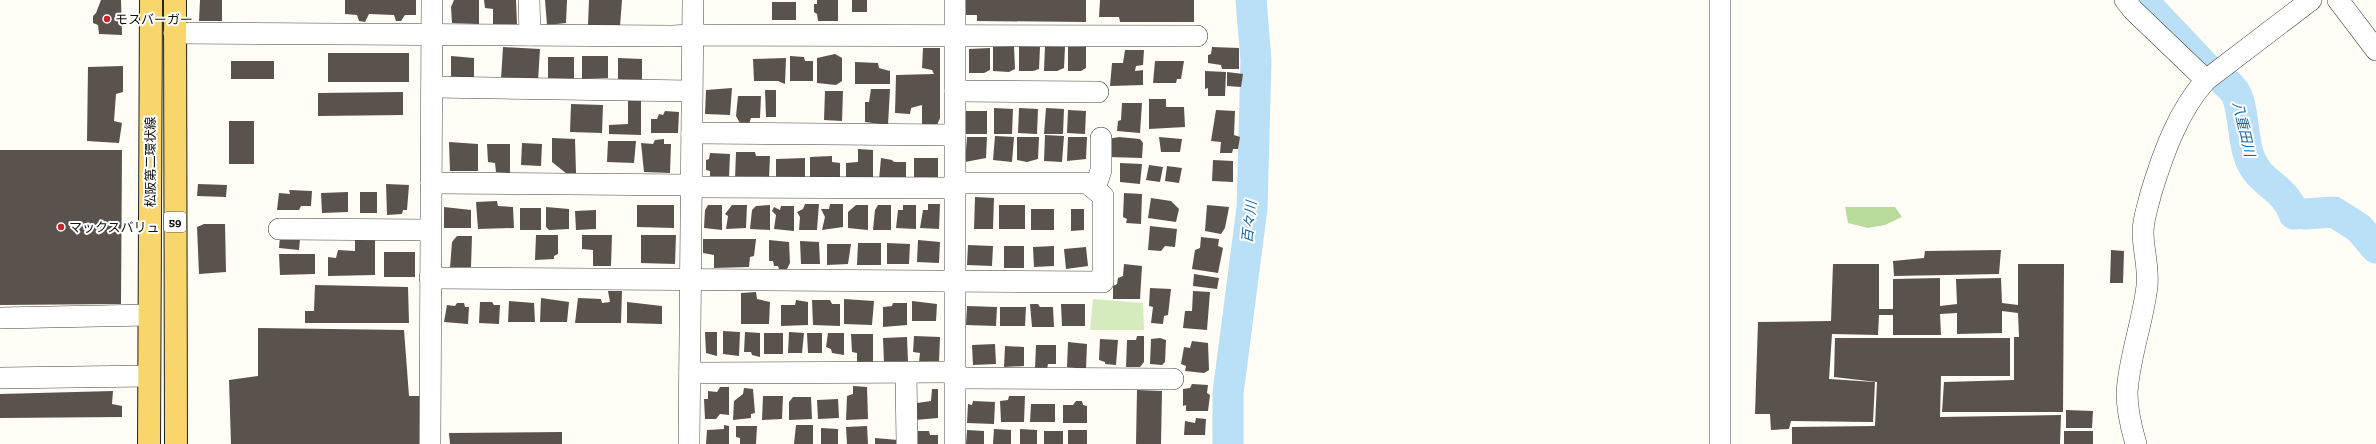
<svg xmlns="http://www.w3.org/2000/svg" width="2376" height="444" viewBox="0 0 2376 444" font-family="'Zilla Slab','Noto Sans JP',serif">
  <rect width="100%" height="100%" fill="#fffdf5"/>
  <polygon fill="#d5ebbd" points="1093,299 1143,303 1144,330 1090,330"/>
  <polygon fill="#b9dc9c" points="1845,207 1895,207 1902,217 1885,225 1868,228 1848,223"/>
  <g fill="none" stroke-linecap="round" stroke-linejoin="round">
    <g stroke="#b9e0f7" stroke-width="31">
      <polyline points="2142,0 2209,71"/>
      <path d="M2224,81C2228,84 2232,88 2235,92C2243,104 2243,140 2249,156C2258,184 2284,185 2294,214"/>
      <polyline points="2304,214 2334,212 2359,228 2376,248"/>
      <polyline points="1228,444 1228,393 1252,208 1256,60 1251,0"/>
    </g>
  </g>
  <g fill="#5a524d">
    <polygon points="101,0 121,0 122,35 99,34 98,25 93,23 93,16 96,13"/>
    <polygon points="200,0 222,0 222,21 199,21"/>
    <polygon points="345,0 416,0 416,15 405,15 401,21 396,21 394,15 369,14 365,22 359,21 357,15 345,14"/>
    <polygon points="454,0 479,0 479,24 452,23 451,7"/>
    <polygon points="484,0 516,0 517,24 493,25 493,9 485,8"/>
    <polygon points="545,0 567,0 566,23 547,25"/>
    <polygon points="589,0 622,0 620,26 588,25"/>
    <polygon points="817,0 838,0 838,21 818,21 817,14 814,12 814,4 817,4"/>
    <rect x="852" y="0" width="15" height="12"/>
    <polygon points="966,0 1086,0 1086,22 977,21 977,15 966,15"/>
    <polygon points="1100,0 1194,0 1194,22 1120,22 1119,17 1099,17"/>
    <rect x="772" y="2" width="24" height="18"/>
    <polygon points="1014,46 1015,69 1009,72 993,71 993,47"/>
    <polygon points="1019,46 1040,47 1039,69 1033,71 1019,71"/>
    <polygon points="1045,46 1065,47 1064,68 1057,71 1044,71"/>
    <polygon points="1086,46 1086,68 1081,71 1068,71 1068,47"/>
    <polygon points="503,47 540,49 538,81 501,79"/>
    <polygon points="1212,47 1239,48 1239,69 1222,69 1221,65 1208,63 1208,55 1211,54"/>
    <polygon points="923,48 940,48 940,118 937,125 922,125 922,105 911,108 910,114 895,113 896,75 934,74 932,70 922,68"/>
    <polygon points="990,48 990,70 984,73 969,73 969,49"/>
    <polygon points="1125,50 1144,50 1143,65 1136,66 1135,71 1143,70 1143,85 1110,86 1112,63 1123,63"/>
    <rect x="328" y="53" width="81" height="29"/>
    <polygon points="835,54 842,58 842,81 836,85 817,83 817,58"/>
    <polygon points="451,56 474,58 474,78 451,77"/>
    <polygon points="582,56 608,56 608,78 582,79"/>
    <polygon points="790,56 804,57 805,61 813,61 813,81 790,81"/>
    <polygon points="548,57 574,57 574,79 548,80"/>
    <polygon points="618,58 642,59 642,80 618,79"/>
    <polygon points="786,58 785,84 778,81 754,81 753,59"/>
    <rect x="231" y="61" width="43" height="18"/>
    <polygon points="1155,61 1184,61 1181,79 1177,79 1176,83 1153,83"/>
    <polygon points="855,62 878,63 879,68 890,71 890,84 855,84"/>
    <polygon points="123,66 123,92 116,94 114,121 122,123 119,143 87,141 88,67"/>
    <polygon points="1205,71 1226,72 1225,96 1208,96 1208,88 1205,89"/>
    <polygon points="1227,72 1243,74 1241,87 1227,86"/>
    <polygon points="732,88 730,115 705,114 706,90"/>
    <polygon points="871,89 890,89 888,125 865,122 865,102 869,102"/>
    <polygon points="765,90 776,90 776,117 766,117"/>
    <polygon points="825,91 843,91 842,121 824,120"/>
    <polygon points="403,92 403,115 318,116 318,93"/>
    <polygon points="738,96 761,96 760,118 751,118 749,124 740,123 736,116"/>
    <polygon points="628,99 641,99 641,135 609,134 609,125 628,124"/>
    <polygon points="1149,99 1166,99 1166,107 1184,107 1185,127 1149,129"/>
    <polygon points="1122,103 1142,103 1140,133 1117,131 1118,121 1121,120"/>
    <polygon points="571,104 603,105 602,133 570,132"/>
    <polygon points="994,108 1013,109 1012,134 994,134"/>
    <polygon points="1019,108 1038,109 1037,134 1018,133"/>
    <polygon points="1046,108 1064,109 1063,134 1044,134"/>
    <polygon points="1068,110 1086,111 1085,134 1067,133"/>
    <polygon points="1216,110 1235,111 1234,135 1240,137 1238,149 1233,149 1232,153 1220,153 1221,142 1211,141"/>
    <polygon points="665,111 679,112 678,133 651,133 651,119 657,119 659,114 663,115"/>
    <rect x="966" y="111" width="21" height="23"/>
    <rect x="229" y="121" width="25" height="43"/>
    <polygon points="1045,135 1064,136 1062,162 1044,161"/>
    <polygon points="995,136 1014,137 1012,162 993,160"/>
    <polygon points="967,137 987,137 986,158 965,162"/>
    <polygon points="1017,137 1039,137 1038,159 1027,162 1017,160"/>
    <polygon points="1068,137 1087,137 1086,159 1067,161"/>
    <polygon points="1119,137 1140,139 1143,143 1142,158 1109,157 1108,139"/>
    <polygon points="1159,137 1182,139 1180,152 1161,152"/>
    <polygon points="552,138 575,139 576,173 567,174 552,162"/>
    <polygon points="664,139 664,144 671,144 670,173 644,172 641,143 653,144 655,140"/>
    <polygon points="608,141 636,141 634,163 607,162"/>
    <polygon points="449,142 478,144 478,171 450,171"/>
    <polygon points="522,143 542,144 541,166 521,165"/>
    <polygon points="487,144 510,144 510,173 496,172 495,163 488,162"/>
    <polygon points="858,149 873,150 873,179 846,178 846,163 858,162"/>
    <polygon points="0,150 122,150 121,304 0,305"/>
    <polygon points="736,152 755,152 756,156 770,156 769,179 735,179"/>
    <polygon points="710,153 730,154 729,178 710,177 710,171 706,170 706,160 709,159"/>
    <polygon points="832,156 832,162 840,163 840,179 810,178 810,157"/>
    <polygon points="805,158 805,179 776,180 776,159"/>
    <polygon points="881,158 892,160 894,162 906,162 906,178 879,180"/>
    <rect x="914" y="158" width="24" height="19"/>
    <polygon points="1213,160 1233,161 1233,182 1212,181"/>
    <polygon points="1120,163 1142,164 1140,184 1120,182"/>
    <polygon points="1149,165 1163,167 1160,182 1146,180"/>
    <polygon points="1167,166 1182,168 1179,183 1165,181"/>
    <polygon points="198,184 227,185 226,197 197,196"/>
    <polygon points="386,184 409,185 407,210 403,210 402,214 387,215"/>
    <polygon points="289,190 312,191 311,206 301,206 299,210 277,210 279,193 290,194"/>
    <polygon points="348,192 348,212 322,213 321,193"/>
    <rect x="360" y="192" width="17" height="21"/>
    <polygon points="1124,193 1142,194 1141,224 1126,223 1127,219 1123,217"/>
    <polygon points="975,197 994,198 993,229 974,229"/>
    <polygon points="1151,198 1171,201 1179,209 1176,222 1148,218"/>
    <polygon points="497,201 498,206 513,207 514,228 478,229 476,202"/>
    <polygon points="805,204 819,204 817,230 799,230 800,217 797,212 803,209"/>
    <polygon points="830,204 843,204 843,227 822,230 825,217 821,209 829,209"/>
    <polygon points="928,204 940,204 939,229 920,228 923,210 928,210"/>
    <polygon points="637,205 674,205 674,228 637,227"/>
    <polygon points="708,205 722,205 722,230 704,228 705,210"/>
    <polygon points="732,205 747,205 746,228 726,229 728,216 725,214"/>
    <polygon points="770,205 770,230 750,229 752,210 756,206"/>
    <polygon points="856,205 868,205 868,230 848,228 848,212"/>
    <polygon points="878,205 891,205 891,230 873,230 875,210"/>
    <polygon points="903,205 916,205 916,229 896,228 898,210 903,210"/>
    <rect x="999" y="205" width="26" height="24"/>
    <polygon points="1207,205 1229,207 1225,228 1221,234 1205,231"/>
    <polygon points="781,206 794,206 794,231 774,229 776,215 772,211 774,207 780,210"/>
    <polygon points="444,207 471,210 471,228 444,228"/>
    <polygon points="546,207 569,209 569,229 549,230 546,227"/>
    <rect x="520" y="208" width="21" height="22"/>
    <rect x="1031" y="209" width="23" height="21"/>
    <polygon points="1071,209 1084,209 1084,230 1071,231"/>
    <polygon points="596,210 596,229 576,230 575,211"/>
    <polygon points="204,224 225,224 226,272 199,274 197,227"/>
    <polygon points="1150,226 1177,229 1175,247 1165,246 1161,251 1148,250"/>
    <polygon points="536,235 558,235 558,254 554,256 554,259 535,260"/>
    <polygon points="582,235 612,235 611,266 593,266 593,250 582,249"/>
    <polygon points="641,235 676,235 675,264 641,263"/>
    <polygon points="457,236 472,236 471,267 450,268 452,242"/>
    <polygon points="280,237 300,239 299,250 279,248"/>
    <polygon points="1201,237 1219,239 1218,246 1223,248 1218,273 1192,269 1195,250 1200,248"/>
    <polygon points="703,239 756,239 754,256 750,257 749,267 714,268 714,255 703,253"/>
    <polygon points="355,240 375,240 375,275 328,276 328,257 336,258 338,250 355,251"/>
    <polygon points="769,240 789,242 790,263 787,269 779,269 778,266 774,266 773,261 769,261"/>
    <polygon points="918,240 940,242 939,263 917,262"/>
    <polygon points="800,241 819,242 820,264 801,264"/>
    <polygon points="858,243 881,243 881,265 857,265"/>
    <polygon points="887,243 910,244 909,264 887,264"/>
    <polygon points="827,244 851,244 848,264 827,265"/>
    <polygon points="968,245 993,246 992,266 967,265"/>
    <rect x="1004" y="246" width="20" height="22"/>
    <polygon points="1054,246 1054,266 1034,267 1033,247"/>
    <polygon points="1086,247 1088,266 1066,269 1064,249"/>
    <polygon points="2001,250 1999,274 1894,276 1893,261 1924,258 1925,251"/>
    <polygon points="2111,250 2124,251 2123,283 2110,283"/>
    <rect x="384" y="252" width="31" height="25"/>
    <polygon points="279,254 315,254 315,274 280,275"/>
    <polygon points="1124,264 1142,266 1140,299 1113,299 1113,286 1117,284 1118,278 1123,276"/>
    <polygon points="1833,264 1879,264 1879,309 1893,309 1893,279 1940,278 1940,306 1957,304 1956,279 2001,278 2002,303 2018,305 2018,264 2064,264 2063,412 1942,412 1944,382 2014,380 2014,337 2019,337 2018,313 2002,311 2002,333 1957,334 1957,313 1940,314 1941,335 1893,335 1893,315 1879,315 1878,335 1832,334 1829,379 1875,382 1873,422 1791,421 1789,429 1771,430 1770,414 1755,414 1758,322 1831,321"/>
    <polygon points="1194,274 1219,278 1217,289 1193,286"/>
    <polygon points="315,285 408,287 409,323 305,323 305,311 314,311"/>
    <polygon points="1150,288 1171,289 1168,315 1164,316 1163,324 1151,323 1153,307 1149,306"/>
    <polygon points="608,291 622,291 621,323 575,323 578,298 601,299 602,303 610,302"/>
    <polygon points="1193,291 1210,292 1207,330 1183,328 1185,311 1192,311"/>
    <polygon points="756,292 757,299 770,302 769,324 741,324 741,293"/>
    <polygon points="541,298 569,302 567,322 540,322"/>
    <polygon points="844,299 874,301 872,325 844,324"/>
    <polygon points="796,300 808,302 808,325 781,326 781,305 795,305"/>
    <polygon points="812,300 830,300 832,304 840,304 840,326 813,325"/>
    <polygon points="509,301 534,303 535,322 508,322"/>
    <polygon points="912,301 937,304 936,321 912,321"/>
    <polygon points="480,302 492,302 494,305 500,305 499,324 479,323"/>
    <polygon points="627,302 662,306 662,324 627,323"/>
    <polygon points="457,303 464,303 465,307 469,307 468,324 444,322 447,305 455,306"/>
    <polygon points="893,303 907,303 907,325 883,327 883,307 892,306"/>
    <polygon points="1030,304 1038,304 1040,307 1053,307 1054,327 1032,327"/>
    <polygon points="1061,304 1085,304 1085,326 1062,326"/>
    <polygon points="967,306 997,307 996,326 966,325"/>
    <polygon points="1000,307 1026,307 1025,326 1000,326"/>
    <polygon points="258,328 404,330 409,396 423,396 421,444 231,444 229,380 258,376"/>
    <polygon points="723,331 740,332 739,356 723,354"/>
    <polygon points="705,332 717,332 717,356 706,353"/>
    <polygon points="745,332 760,333 760,357 752,355 751,352 744,352"/>
    <polygon points="789,332 804,333 802,353 788,353"/>
    <rect x="764" y="333" width="19" height="21"/>
    <polygon points="807,333 822,333 822,353 808,353"/>
    <polygon points="828,333 844,333 844,355 832,353 831,349 826,347"/>
    <polygon points="851,334 873,334 873,365 857,365 857,353 852,352"/>
    <polygon points="914,336 940,337 939,362 919,362 920,353 913,352"/>
    <polygon points="1137,336 1144,336 1144,362 1140,367 1126,367 1127,340 1136,340"/>
    <polygon points="907,337 908,362 884,363 883,338"/>
    <polygon points="1160,338 1166,340 1165,362 1162,365 1150,364 1151,339"/>
    <polygon points="1835,338 2010,338 2010,376 1941,376 1940,417 2061,415 2060,444 1792,444 1792,427 1875,426 1877,382 1834,377"/>
    <polygon points="1100,339 1118,340 1116,365 1105,364 1105,362 1099,360"/>
    <polygon points="1192,341 1208,343 1209,370 1204,373 1185,371 1186,366 1181,364 1184,347 1190,348"/>
    <polygon points="1068,342 1087,344 1086,369 1067,367"/>
    <polygon points="995,344 996,364 973,365 972,345"/>
    <polygon points="1036,345 1056,345 1056,364 1048,364 1047,369 1035,368"/>
    <polygon points="1005,346 1024,347 1024,366 1004,367"/>
    <polygon points="1192,384 1208,385 1207,393 1210,395 1208,411 1186,411 1186,405 1183,406 1183,389 1190,388"/>
    <polygon points="853,386 867,387 868,419 846,420 847,396 853,394"/>
    <polygon points="720,387 729,387 729,415 720,414 716,419 705,419 704,399 708,399 708,391 717,392"/>
    <polygon points="744,388 753,389 755,413 751,414 751,418 733,420 734,401 743,394"/>
    <polygon points="932,389 938,389 938,418 915,420 917,403 931,401"/>
    <polygon points="1137,390 1162,391 1161,444 1136,444"/>
    <polygon points="113,391 112,404 122,406 122,417 0,418 0,394"/>
    <polygon points="763,396 783,396 782,419 762,420"/>
    <polygon points="1009,396 1025,396 1024,422 1001,422 1000,401 1008,400"/>
    <polygon points="793,397 811,397 812,419 789,420 789,402"/>
    <polygon points="838,399 839,418 818,419 817,400"/>
    <polygon points="973,401 995,402 994,424 967,423 968,404 972,405"/>
    <polygon points="1076,401 1082,401 1083,405 1087,406 1087,423 1063,423 1063,405 1073,405"/>
    <polygon points="1031,404 1055,404 1055,422 1030,422"/>
    <polygon points="2066,410 2093,411 2092,428 2066,428"/>
    <polygon points="1196,418 1206,419 1205,435 1184,435 1185,421 1195,423"/>
    <polygon points="724,425 729,426 729,444 706,444 707,430 724,429"/>
    <polygon points="796,425 813,425 813,444 794,444"/>
    <polygon points="736,426 757,426 756,444 740,444 740,438 736,437"/>
    <polygon points="867,426 868,444 847,444 846,427"/>
    <polygon points="821,428 838,429 838,444 821,444"/>
    <polygon points="994,429 1011,430 1011,444 993,444"/>
    <polygon points="1020,429 1037,430 1037,444 1020,444"/>
    <polygon points="967,430 984,431 984,444 966,444"/>
    <rect x="1068" y="430" width="19" height="14"/>
    <polygon points="918,431 929,431 930,435 938,435 938,444 918,444"/>
    <rect x="1044" y="431" width="19" height="13"/>
    <rect x="2064" y="431" width="29" height="13"/>
    <polygon points="562,432 562,444 450,444 449,433"/>
    <polygon points="875,438 898,440 898,444 875,444"/>
  </g>
  <g fill="none" stroke-linecap="round" stroke-linejoin="round">
    <g stroke="#444" stroke-width="22">
      <g id="minor">
        <polyline points="529,0 530,35"/>
        <polyline points="955,0 955,444"/>
        <polyline points="2125,0 2133,10 2206,80"/>
        <polyline points="2338,0 2376,50"/>
        <polyline points="174,33 672,36 693,35 1197,36"/>
        <polyline points="433,87 691,91"/>
        <polyline points="955,91 1098,92"/>
        <polyline points="692,133 955,135"/>
        <polyline points="431,183 691,185"/>
        <polyline points="690,187 955,188"/>
        <polyline points="1095,189 1101,170 1101,138"/>
        <polyline points="279,229 430,230"/>
        <polyline points="430,278 1103,282 1103,196 1087,183 955,183"/>
        <polyline points="0,318 149,315"/>
        <polyline points="690,373 955,372"/>
        <polyline points="906,373 907,444"/>
        <polyline points="0,378 148,376"/>
        <polyline points="955,378 1173,379"/>
        <polyline points="430,444 432,0"/>
        <polyline points="689,444 693,0"/>
        <polyline points="1720,444 1720,0"/>
        <path d="M2136,444C2131,427 2127,411 2127,393C2129,357 2143,322 2147,286C2149,268 2143,249 2143,232C2143,219 2148,206 2151,193C2163,154 2178,111 2206,80L2311,0"/>
      </g>
    </g>
    <g stroke="#222" stroke-width="24">
      <g id="major">
        <polyline points="175,0 176,444"/>
        <polyline points="149,444 151,0"/>
      </g>
    </g>
    <use href="#minor" stroke="#fff" stroke-width="21"/>
    <use href="#major" stroke="#f9d66b" stroke-width="22"/>
  </g>
  <g fill="#c4262e" stroke="#fff" stroke-width="1.5">
    <circle cx="107" cy="19" r="4"/>
    <circle cx="61" cy="227" r="4"/>
  </g>
  <g text-anchor="middle" stroke-width="4" stroke-linejoin="round" paint-order="stroke">
    <rect fill="#fff" stroke="#585858" stroke-width="1" x="164" y="212" width="22" height="20" rx="3"/>
    <g font-size="12" font-weight="bold" fill="#111">
      <text x="175" y="226">59</text>
    </g>
    <g font-size="13" fill="#111" stroke="#fff" text-anchor="start">
      <text x="115" y="24">モスバーガー</text>
      <text x="69" y="232">マックスバリュ</text>
    </g>
    <g font-size="13" fill="#111" stroke="#fff">
      <text transform="translate(150 162) rotate(-90)" y="5">松阪第二環状線</text>
    </g>
    <g font-size="14" font-style="italic" fill="#1768a6" stroke="#fff">
      <text transform="translate(2244 129) rotate(77)" y="5">八重田川</text>
      <text transform="translate(1249 222) rotate(-84)" y="5">百々川</text>
    </g>
  </g>
</svg>
